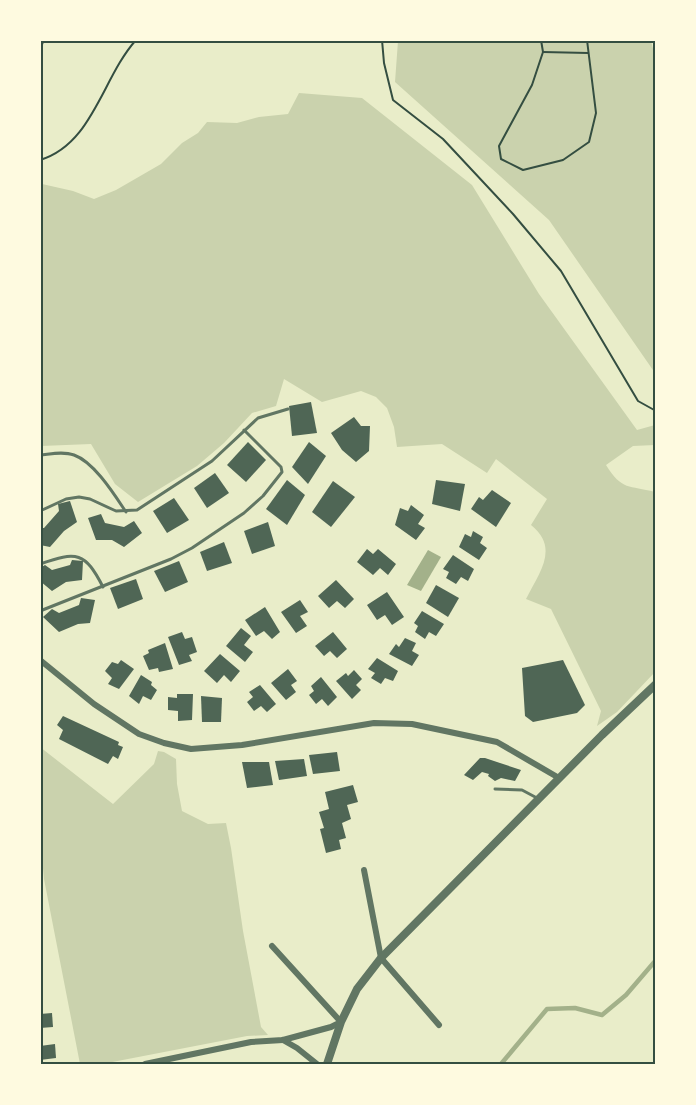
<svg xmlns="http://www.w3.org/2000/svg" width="696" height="1105" viewBox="0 0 696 1105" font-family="Raleway,sans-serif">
  <rect width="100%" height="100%" fill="#e9edc9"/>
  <g fill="#cad2ad">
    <polygon points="398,41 651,41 656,60 655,373 549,220 395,82"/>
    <path d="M299,93L362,98L472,185L539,294L637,430L655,425V445L633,446L606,465C622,491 629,485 655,492V672L617,712L597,726L601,711L551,609L526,599C539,573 560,548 531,525L547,499L496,459L487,473L442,444L397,447L394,427L387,408L376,397L361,391L322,402L284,379L276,406L252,413L224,443L197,466L138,502L115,484L91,444L41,446V177L42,184L73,191L94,199L116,190L161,164L182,143L198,133L207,122L237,123L259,117L288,114Z"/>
    <polygon points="40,747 113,804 154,764 158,751 164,752 176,759 177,784 182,811 208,824 226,823 231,848 243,931 261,1027 268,1035 247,1036 102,1064 80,1064 44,879 40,835"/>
  </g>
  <polygon fill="#a3b18a" points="428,550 441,557 421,591 407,585"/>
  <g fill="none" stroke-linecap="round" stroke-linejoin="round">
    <polyline stroke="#a3b18a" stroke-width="4.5" points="501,1064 547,1009 575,1008 602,1015 626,995 656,960"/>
  </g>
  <g fill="#4f6655">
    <polygon points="311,402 317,433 292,436 289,406"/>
    <polygon points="354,417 361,426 370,426 369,451 356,462 342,450 331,433"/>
    <polygon points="248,442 266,460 246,482 227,465"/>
    <polygon points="309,442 326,456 308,484 292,467"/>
    <polygon points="215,473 229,493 207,508 194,488"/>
    <polygon points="287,480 305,495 287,525 266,509"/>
    <polygon points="436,480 465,484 460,511 432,504"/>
    <polygon points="333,481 355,497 331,527 312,512"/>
    <polygon points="492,490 511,503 496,527 471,509 479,497 483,500"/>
    <polygon points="174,498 189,520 167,533 153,511"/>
    <polygon points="70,501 77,522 64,531 50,547 40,545 40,528 44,528 59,511 58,504"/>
    <polygon points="411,505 424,515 418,524 425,528 416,540 395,525 400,508 408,511"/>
    <polygon points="101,514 105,523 124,527 134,521 142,533 124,547 112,540 96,540 88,518"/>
    <polygon points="268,522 275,546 252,554 244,531"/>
    <polygon points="473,531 483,537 480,543 487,548 479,560 459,547 465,534 471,537"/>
    <polygon points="224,542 232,563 207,571 200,552"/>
    <polygon points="367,549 373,554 378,549 396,564 388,575 380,568 373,575 357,562"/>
    <polygon points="453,555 474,569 468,581 461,577 456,584 446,578 449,572 443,569"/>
    <polygon points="72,560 83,561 82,580 66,582 52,591 40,581 40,568 45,565 52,570 70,565"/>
    <polygon points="179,561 188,582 165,592 154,571"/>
    <polygon points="136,579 143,599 118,609 110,588"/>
    <polygon points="336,580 354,599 345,608 337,601 329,608 318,596"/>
    <polygon points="436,585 459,598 448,617 426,603"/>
    <polygon points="387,592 404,617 392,625 385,615 377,620 367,605"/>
    <polygon points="81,598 95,600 90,623 78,624 59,632 43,617 52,609 59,613 79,605"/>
    <polygon points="300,600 308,612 300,616 307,626 296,633 281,612"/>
    <polygon points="265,607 280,632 272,639 264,631 256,636 245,620"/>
    <polygon points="422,611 444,624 436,636 429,632 425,639 415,632 418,626 414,623"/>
    <polygon points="241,628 251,636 244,645 253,652 245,662 226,646"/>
    <polygon points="182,632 185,639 192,637 197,652 189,655 192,661 179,665 168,637"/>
    <polygon points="333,632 347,649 337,658 330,651 324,656 315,646"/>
    <polygon points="405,638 416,643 412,651 419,655 412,666 389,654 396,644 399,647"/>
    <polygon points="165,643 173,669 159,672 158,668 149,670 143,656 149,653 148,650"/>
    <polygon points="220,654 240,671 231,682 224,675 217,683 204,671"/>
    <polygon points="377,658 398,671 393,681 385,678 381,684 371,678 375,673 368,669"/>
    <polygon points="121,660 134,669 119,689 108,684 112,678 105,671 112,662 118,664"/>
    <polygon points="563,660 585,705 577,713 533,722 525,716 522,668"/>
    <polygon points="288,669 297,681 291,685 296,692 286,700 271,683"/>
    <polygon points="354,670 362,679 356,685 361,690 352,699 336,681 346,673 348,676"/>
    <polygon points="141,675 152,682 151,685 157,690 151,700 143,696 139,704 129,696"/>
    <polygon points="321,677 337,697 328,706 322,699 316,704 309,695 314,691 311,686"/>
    <polygon points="260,685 276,704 267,712 261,706 254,711 247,702 253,697 249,692"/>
    <polygon points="177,694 193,694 192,720 178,721 178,711 168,710 168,697 177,698"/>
    <polygon points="201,696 222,698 221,722 202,722"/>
    <polygon points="63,716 119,742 118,745 123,747 118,759 113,756 108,764 59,739 63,730 57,725"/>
    <polygon points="337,752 340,771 313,774 309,755"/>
    <polygon points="480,758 485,758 521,770 515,781 501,778 495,781 488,776 489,774 482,772 473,780 464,775"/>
    <polygon points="304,759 307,776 279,780 275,761"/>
    <polygon points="242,762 269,762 273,785 247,788"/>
    <polygon points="353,785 358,802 347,805 351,819 342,823 346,838 339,840 341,849 326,853 320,829 324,828 319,812 329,809 325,792"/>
    <polygon points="52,1013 53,1027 40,1028 40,1014"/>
    <polygon points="55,1044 56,1058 40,1060 40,1046"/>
  </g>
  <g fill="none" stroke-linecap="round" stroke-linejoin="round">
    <g stroke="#344e41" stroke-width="2">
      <polyline points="382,40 384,63 393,100 443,139 513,214 561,271 638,401 656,411"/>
      <polyline points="541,40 543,52 532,85 499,146 501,159 523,170 563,160 589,142 596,113 587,40"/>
      <polyline points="543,52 588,53"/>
      <path d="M40,160C93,144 102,78 136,40"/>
    </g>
    <g stroke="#617663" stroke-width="3">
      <path d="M40,455C51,454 63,451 74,455C94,462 114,494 126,512"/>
      <polyline points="40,511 66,499 79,497 90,499 116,511 137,510 212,461 258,418 288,409"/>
      <path d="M40,564C77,551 85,552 103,587"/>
      <polyline points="40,611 171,559 192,548 244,513 263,496 282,472 281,467 244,430"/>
      <polyline points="495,789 522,790 537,798"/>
    </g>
    <g stroke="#617663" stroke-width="6">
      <polyline points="40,44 42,40"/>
      <polyline points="40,660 94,704 139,734 164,743 191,749 242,745 374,723 412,724 497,742 559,778"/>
      <polyline points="364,870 381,958 439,1025"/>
      <polyline points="283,1040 297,1048 317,1064"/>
      <polyline points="145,1064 251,1042 283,1040 331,1027 341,1022 272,946"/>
    </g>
    <polyline stroke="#617663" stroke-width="8" points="327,1064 341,1022 357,989 381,958 602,735 656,684"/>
  </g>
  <rect width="696" height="1105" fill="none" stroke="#fefae0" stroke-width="84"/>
  <rect x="42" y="42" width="612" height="1021" fill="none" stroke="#344e41" stroke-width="2"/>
</svg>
